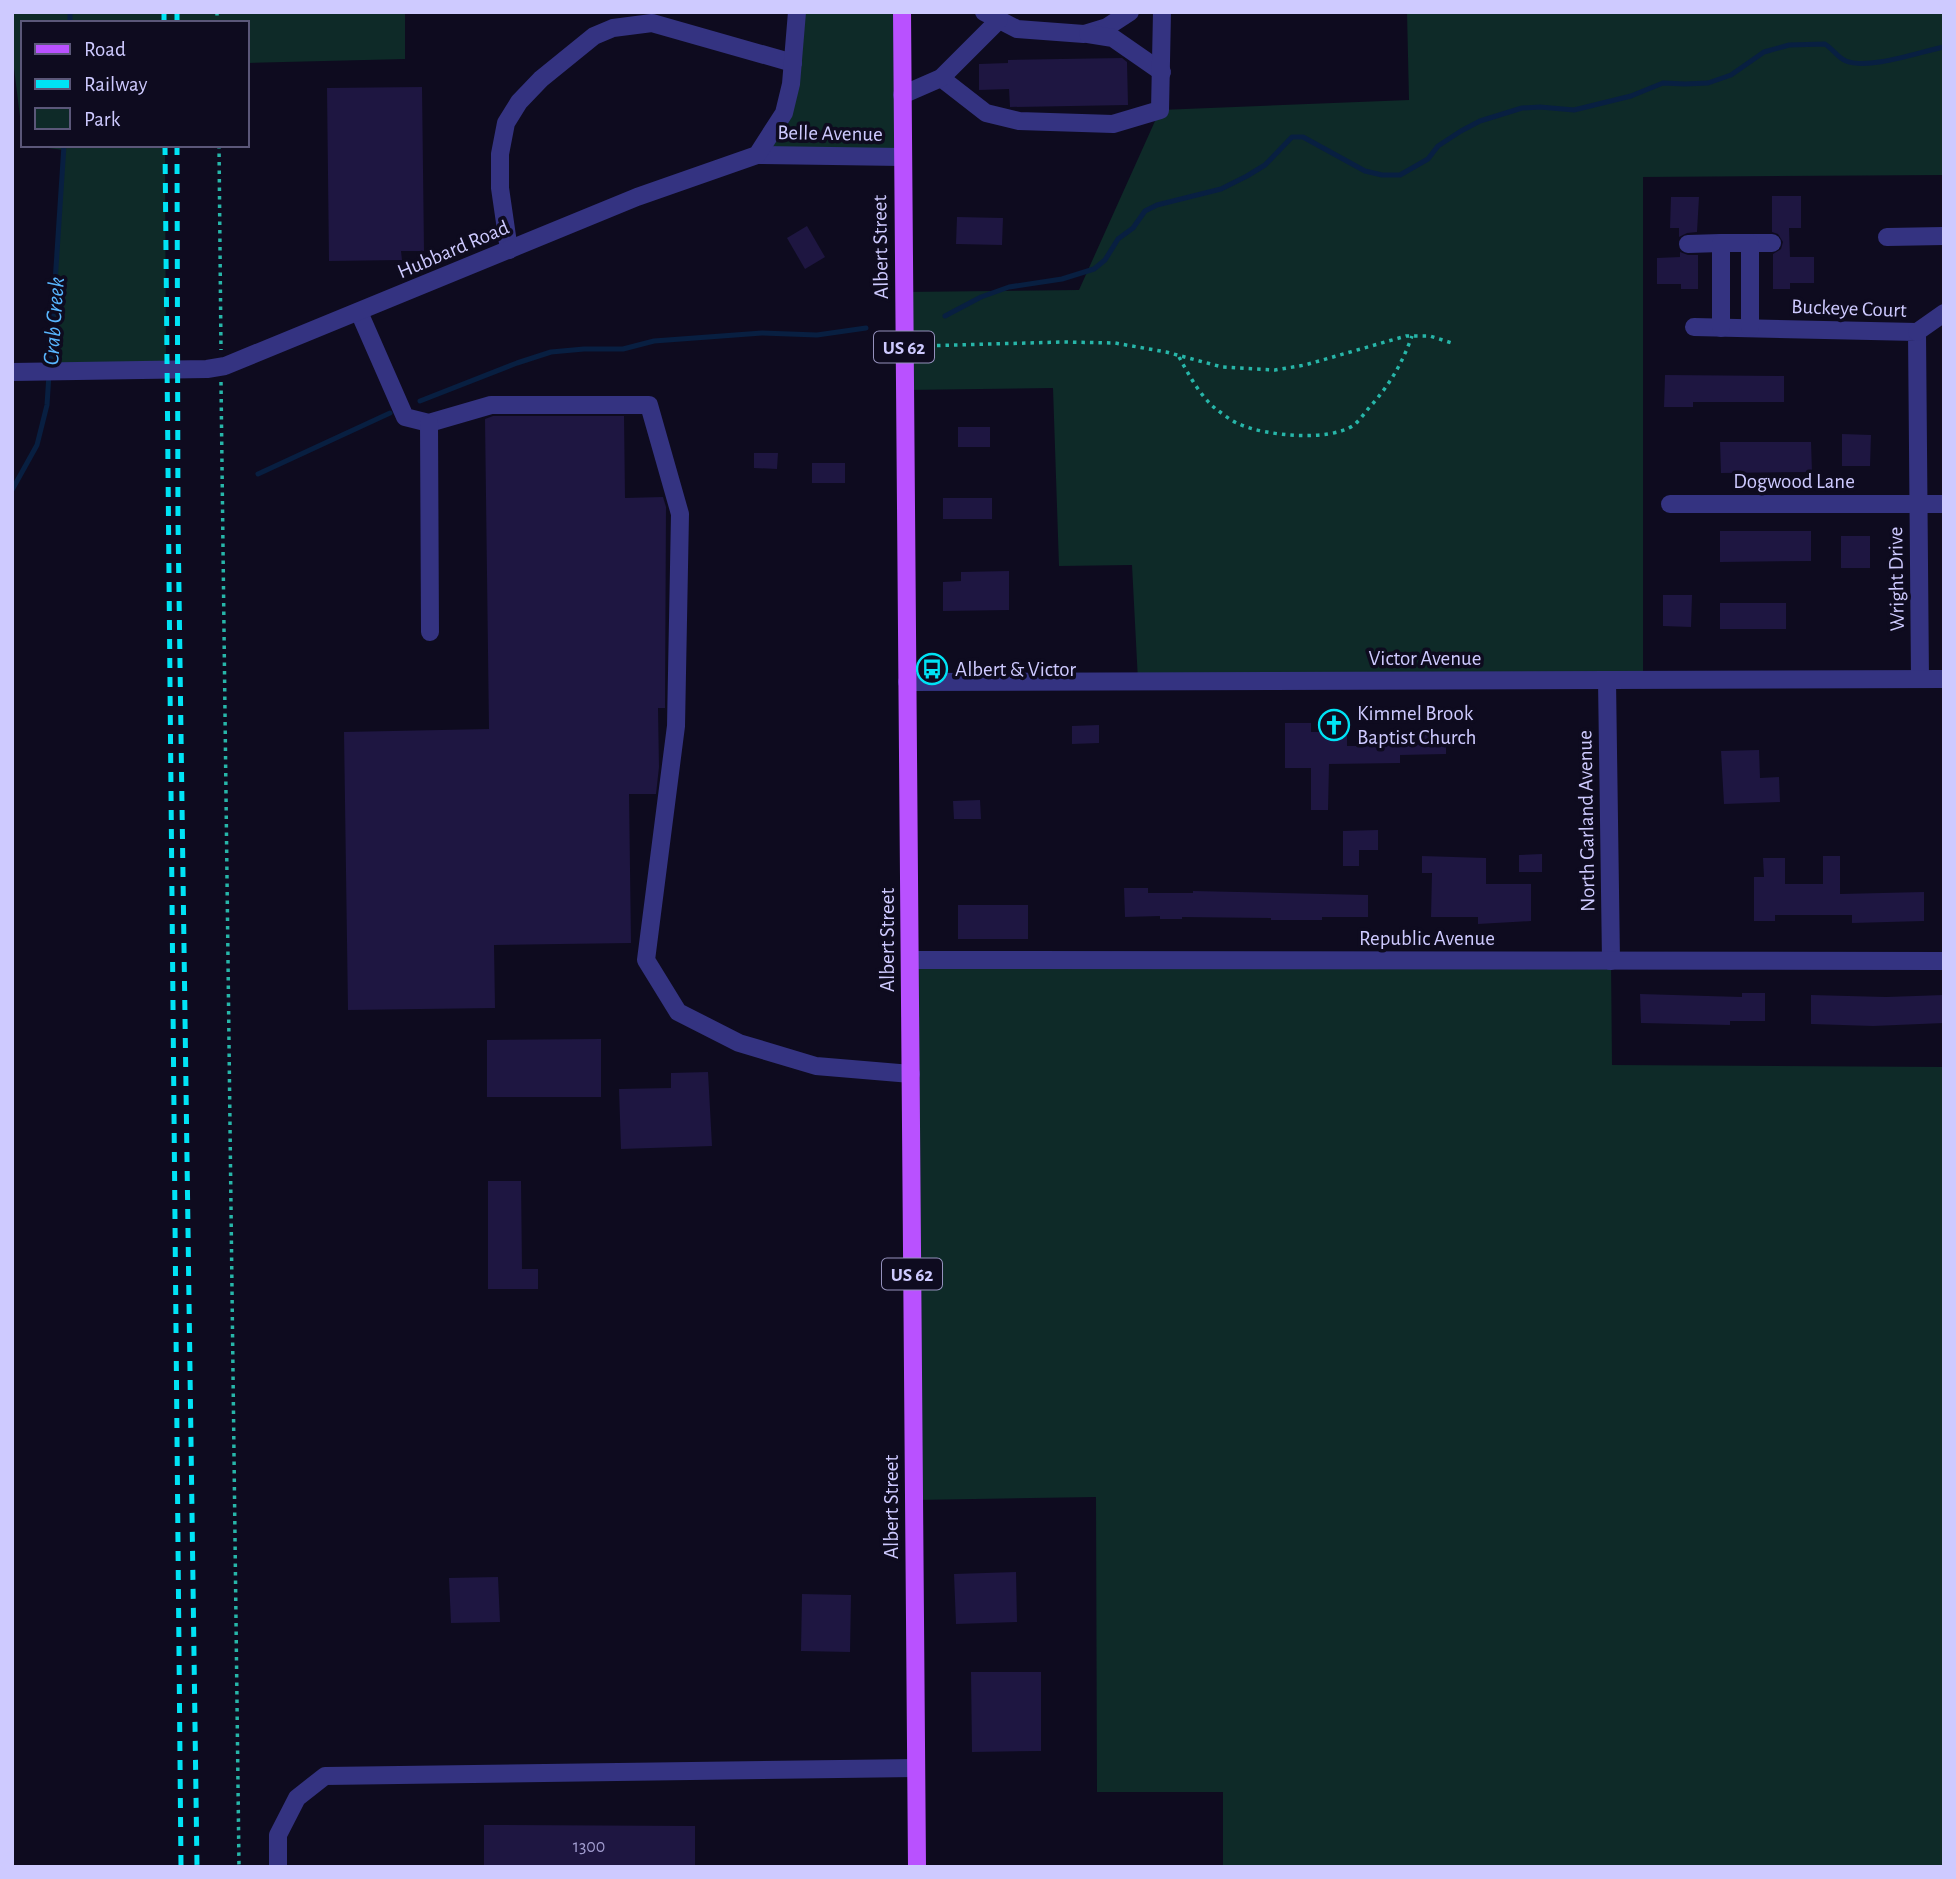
<svg xmlns="http://www.w3.org/2000/svg" width="1956" height="1879" viewBox="0 0 1956 1879" font-family="'Alegreya Sans',sans-serif">
  <rect width="100%" height="100%" fill="#0e0b1f"/>
  <g fill="#0e2a28">
    <polygon points="12,12 405,12 405,59 247,63 247,23 23,23 23,141 12,52"/>
    <polygon points="797,12 902,12 902,157 757,155 784,113"/>
    <polygon points="1407,12 1944,12 1944,175 1643,177 1643,680 1138,681 1132,565 1059,566 1053,388 905,390 904,292 1079,290 1160,110 1409,100"/>
    <polygon points="23,145 165,145 166,370 49,371 64,150"/>
    <polygon points="910,960 1611,961 1612,1065 1944,1067 1944,1867 1223,1867 1223,1792 1097,1792 1096,1497 914,1500"/>
  </g>
  <g fill="none" stroke-linecap="round" stroke-linejoin="round">
    <g stroke="#081f41" stroke-width="5">
      <polyline points="70,23 70,12"/>
      <path d="M945,316L981,297L1009,287L1062,279L1094,269L1105,260L1118,239L1133,228L1145,211L1157,205L1221,189L1247,176L1265,165L1292,137H1303L1365,171L1382,175H1400L1428,159L1438,146L1461,131L1480,121L1522,108L1540,107L1574,110L1631,96L1663,83L1685,84L1708,83L1731,75L1764,52L1789,45L1825,44C1833,49 1838,58 1846,61C1870,70 1919,52 1944,47"/>
      <polyline points="420,401 517,363 551,352 584,349 623,349 654,341 762,333 817,335 866,328"/>
      <polyline points="258,474 390,413"/>
      <polyline points="12,490 37,445 47,405 64,145"/>
    </g>
  </g>
  <g fill="#1e1641">
    <polygon points="1122,58 1127,62 1128,105 1010,107 1009,89 979,90 979,64 1008,63 1008,60"/>
    <polygon points="422,87 424,251 401,251 402,260 329,261 327,88"/>
    <polygon points="1772,196 1801,196 1801,228 1789,228 1790,257 1814,257 1814,283 1790,283 1790,289 1773,289 1773,254 1781,249 1783,242 1778,234 1772,232"/>
    <polygon points="1671,197 1699,197 1697,232 1687,233 1679,237 1679,228 1670,228"/>
    <polygon points="957,217 1003,218 1002,245 956,244"/>
    <polygon points="807,226 825,257 805,269 787,238"/>
    <polygon points="1680,252 1688,255 1698,255 1698,289 1681,289 1681,284 1657,284 1657,258 1680,257"/>
    <polygon points="1665,375 1784,376 1784,402 1693,402 1693,407 1664,407"/>
    <polygon points="493,416 624,416 625,498 663,497 666,507 665,708 658,708 659,767 656,794 629,794 631,943 494,945 495,1008 348,1010 344,732 489,729 485,419"/>
    <rect x="958" y="427" width="32" height="20"/>
    <polygon points="1842,434 1871,435 1870,466 1842,466"/>
    <polygon points="1720,442 1811,442 1812,472 1721,473"/>
    <polygon points="754,453 778,453 777,469 754,468"/>
    <rect x="812" y="463" width="33" height="20"/>
    <rect x="943" y="498" width="49" height="21"/>
    <polygon points="1720,531 1811,531 1811,561 1720,562"/>
    <rect x="1841" y="536" width="29" height="32"/>
    <polygon points="1009,571 1009,610 943,611 943,582 961,581 961,572"/>
    <polygon points="1663,595 1692,595 1691,627 1663,626"/>
    <rect x="1720" y="603" width="66" height="26"/>
    <polygon points="1285,723 1311,723 1311,732 1347,732 1347,746 1385,746 1384,731 1446,731 1446,754 1400,755 1400,763 1329,764 1328,810 1311,810 1311,768 1285,768"/>
    <polygon points="1099,725 1099,743 1072,744 1072,726"/>
    <polygon points="1759,750 1760,778 1779,777 1780,802 1724,804 1721,751"/>
    <polygon points="980,800 981,819 954,819 953,801"/>
    <polygon points="1378,830 1378,850 1359,850 1359,866 1343,866 1343,831"/>
    <polygon points="1542,854 1542,872 1519,872 1519,855"/>
    <polygon points="1422,856 1486,858 1486,884 1531,884 1531,921 1478,924 1478,917 1431,917 1432,873 1422,873"/>
    <polygon points="1823,856 1840,856 1840,894 1924,892 1924,921 1852,923 1852,915 1775,915 1775,921 1754,921 1754,877 1764,877 1763,858 1785,858 1785,884 1823,884"/>
    <polygon points="1124,888 1148,888 1148,893 1193,893 1193,891 1368,895 1368,917 1322,917 1322,920 1271,920 1271,918 1182,917 1182,919 1160,919 1160,916 1125,917"/>
    <rect x="958" y="905" width="70" height="34"/>
    <polygon points="1742,993 1765,993 1765,1021 1730,1021 1730,1025 1641,1023 1640,994 1742,997"/>
    <polygon points="1811,995 1886,997 1944,995 1944,1023 1873,1026 1811,1024"/>
    <polygon points="601,1039 601,1097 487,1097 487,1040"/>
    <polygon points="708,1072 712,1146 621,1149 619,1089 671,1088 671,1073"/>
    <polygon points="488,1181 521,1181 522,1269 538,1269 538,1289 488,1289"/>
    <polygon points="1016,1572 1017,1622 956,1624 954,1574"/>
    <polygon points="498,1577 500,1622 451,1623 449,1578"/>
    <polygon points="802,1594 851,1595 850,1652 801,1651"/>
    <polygon points="971,1672 1041,1672 1041,1751 972,1752"/>
    <polygon points="484,1825 695,1826 695,1867 484,1867"/>
  </g>
  <g fill="none" stroke-linecap="round" stroke-linejoin="round">
    <g stroke="#27b6a9" stroke-width="3.5" stroke-dasharray="3.5 5" stroke-linecap="butt">
      <polyline points="217,12 217,23"/>
      <polyline points="219,145 221,350"/>
      <polyline points="920,346 1063,342 1115,343 1166,352 1222,367 1275,370 1305,365 1406,336 1430,336 1455,344"/>
      <path d="M1179,357C1189,375 1200,396 1216,409C1223,414 1231,421 1239,424C1265,436 1330,442 1354,425C1359,421 1364,414 1368,409C1389,386 1402,364 1412,336"/>
      <polyline points="221,382 239,1867"/>
    </g>
    <g stroke="#343381" stroke-width="18">
      <polyline points="984,12 1017,29 1084,34 1107,27 1130,12"/>
      <polyline points="1088,34 1113,38 1162,72"/>
      <polyline points="941,78 986,113 1019,121 1113,124 1160,110 1162,12"/>
      <polyline points="902,95 941,78 999,20"/>
      <polyline points="757,155 902,157"/>
      <polyline points="1887,237 1944,236"/>
      <polyline points="1750,243 1772,243"/>
      <polyline points="1688,244 1721,243"/>
      <polyline points="509,250 500,188 500,154 506,123 519,102 541,79 594,36 613,28 652,23 793,63"/>
      <polyline points="359,312 405,417 429,423 491,405 649,405 680,514 676,726 646,960 678,1012 739,1043 816,1066 911,1074"/>
      <polyline points="1694,327 1917,332 1920,679"/>
      <polyline points="1721,328 1721,243 1750,243 1750,328"/>
      <polyline points="1917,332 1944,313"/>
      <polyline points="12,372 207,369 225,366 637,197 757,155 784,113 791,84 797,12"/>
      <polyline points="429,423 430,632"/>
      <polyline points="1670,504 1944,504"/>
      <polyline points="1607,680 1611,961"/>
      <polyline points="907,682 1944,679"/>
      <polyline points="910,960 1944,961"/>
      <polyline points="278,1867 278,1835 297,1798 325,1776 916,1768"/>
    </g>
    <polyline stroke="#b951ff" stroke-width="18" points="902,12 917,1867"/>
    <g stroke="#00e3f5" stroke-width="5" stroke-dasharray="10 9" stroke-linecap="butt">
      <polyline points="164,12 164,23"/>
      <polyline points="177,12 177,23"/>
      <polyline points="165,145 181,1867"/>
      <polyline points="177,145 178,522 197,1867"/>
    </g>
  </g>
  <defs>
    <g id="bus-ring" transform="scale(1.575)"><circle r="9.5" fill="#0e0b1f" stroke="#00e3f5" stroke-width="1.5"/><path d="M-5-6H5V4H4V6H2V4H-2V6H-4V4H-5ZM-3.5-4V0h7V-4ZM-3.5 1.2v1.5H-2V1.2ZM2 1.2v1.5H3.5V1.2Z" fill="#00e3f5"/></g>
    <g id="church-ring" transform="scale(1.575)"><circle r="9.5" fill="#0e0b1f" stroke="#00e3f5" stroke-width="1.5"/><path d="M-1.2-6h2.4v3.5h3.3v2.4h-3.3V6h-2.4V-.1h-3.3v-2.4h3.3Z" fill="#00e3f5"/></g>
  </defs>
  <g fill-rule="evenodd">
    <use href="#bus-ring" x="932" y="669"/>
    <use href="#church-ring" x="1334" y="725"/>
  </g>
  <g text-anchor="middle" stroke-width="7" stroke-linejoin="round" paint-order="stroke">
    <g font-size="18" fill="#a29dd0">
      <text x="589" y="1852">1300</text>
    </g>
    <g fill="#0e0b1f" stroke="#9491bc" stroke-width="2">
      <rect x="874" y="331.5" width="60" height="31" rx="5"/>
      <rect x="882" y="1258.5" width="60" height="31" rx="5"/>
    </g>
    <g font-size="19" font-weight="bold" fill="#cecaff">
      <text x="904" y="354">US 62</text>
      <text x="912" y="1281">US 62</text>
    </g>
    <g font-size="21" fill="#cecaff" stroke="#0e0b1f">
      <text transform="translate(830 133) rotate(1)" y="7">Belle Avenue</text>
      <text transform="translate(880 247) rotate(-91)" y="7">Albert Street</text>
      <text transform="translate(453 249) rotate(-23)" y="7">Hubbard Road</text>
      <text transform="translate(1849 308) rotate(2)" y="7">Buckeye Court</text>
      <text x="1794" y="488">Dogwood Lane</text>
      <text transform="translate(1896 579) rotate(-91)" y="7">Wright Drive</text>
      <text x="1425" y="665">Victor Avenue</text>
      <text transform="translate(1586 821) rotate(-91)" y="7">North Garland Avenue</text>
      <text x="1427" y="945">Republic Avenue</text>
      <text transform="translate(887 940) rotate(-90)" y="7">Albert Street</text>
      <text transform="translate(891 1507) rotate(-90)" y="7">Albert Street</text>
    </g>
    <g font-size="21" fill="#cecaff" stroke="#0e0b1f" text-anchor="start">
      <text x="955" y="676">Albert &amp; Victor</text>
      <text x="1357" y="720">Kimmel Brook<tspan x="1357" dy="24">Baptist Church</tspan></text>
    </g>
    <g font-size="23" font-style="italic" fill="#58b6ff" stroke="#0e0b1f">
      <text transform="translate(53 321) rotate(-86)" y="8">Crab Creek</text>
    </g>
  </g>
  <rect width="1956" height="1879" fill="none" stroke="#cecaff" stroke-width="28"/>
  <rect x="21" y="21" width="228" height="126" fill="#0e0b1f" stroke="#5b5779" stroke-width="2"/>
  <rect x="35" y="44" width="35" height="10" fill="#b951ff" stroke="#5b5779" stroke-width="2"/>
  <text x="84" y="56" font-size="21" fill="#cecaff">Road</text>
  <rect x="35" y="79" width="35" height="10" fill="#00e3f5" stroke="#5b5779" stroke-width="2"/>
  <text x="84" y="91" font-size="21" fill="#cecaff">Railway</text>
  <rect x="35" y="108" width="35" height="21" fill="#0e2a28" stroke="#5b5779" stroke-width="2"/>
  <text x="84" y="126" font-size="21" fill="#cecaff">Park</text>
</svg>
